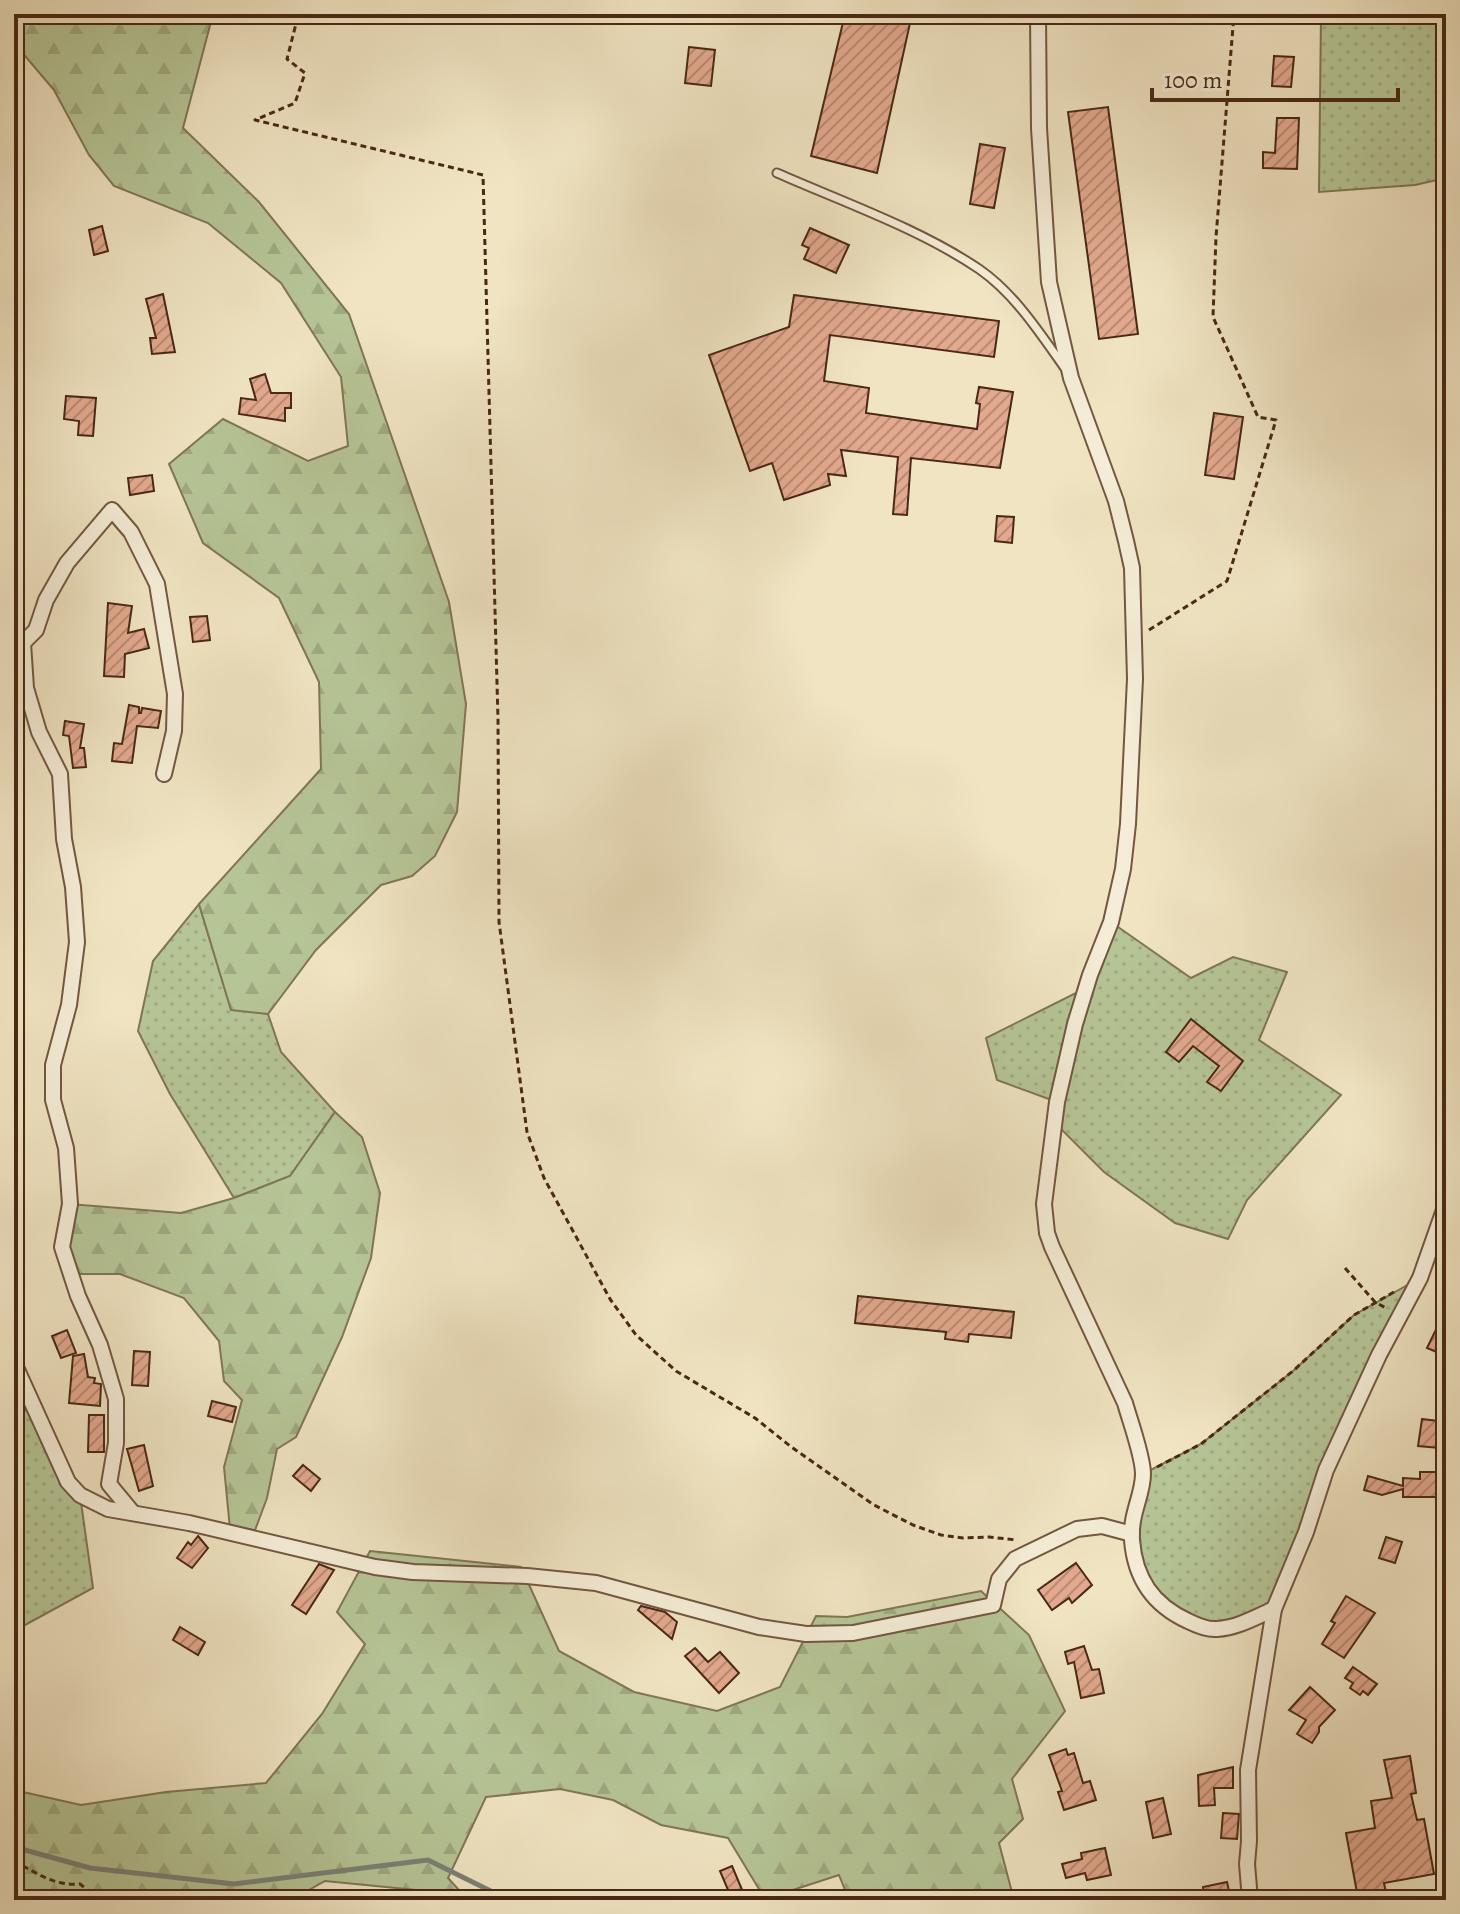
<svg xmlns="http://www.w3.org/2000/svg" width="1460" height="1914" viewBox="0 0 1460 1914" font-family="Alegreya,serif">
  <defs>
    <pattern id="grass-dots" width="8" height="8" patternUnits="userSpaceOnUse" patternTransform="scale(2)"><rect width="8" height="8" fill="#b6c596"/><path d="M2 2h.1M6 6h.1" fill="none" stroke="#9ea980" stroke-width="1.8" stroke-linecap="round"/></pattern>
    <pattern id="forest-firs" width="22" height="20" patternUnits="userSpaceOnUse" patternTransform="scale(2)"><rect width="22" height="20" fill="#b6c596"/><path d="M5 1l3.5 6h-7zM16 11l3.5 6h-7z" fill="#9ea980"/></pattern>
    <pattern id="building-hatch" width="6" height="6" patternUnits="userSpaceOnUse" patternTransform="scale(2)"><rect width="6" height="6" fill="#e3a98e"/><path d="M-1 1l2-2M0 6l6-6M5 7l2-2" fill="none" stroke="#ba8a73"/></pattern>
  </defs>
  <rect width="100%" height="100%" fill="#f0e4c2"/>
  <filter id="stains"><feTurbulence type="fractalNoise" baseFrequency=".0025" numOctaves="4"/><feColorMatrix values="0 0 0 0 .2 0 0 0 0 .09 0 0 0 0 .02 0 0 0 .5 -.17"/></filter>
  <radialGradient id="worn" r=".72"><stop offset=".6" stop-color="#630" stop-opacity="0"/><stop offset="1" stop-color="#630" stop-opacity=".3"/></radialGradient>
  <g fill="url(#grass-dots)" stroke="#807656" stroke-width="2">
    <polygon points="1321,14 1446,14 1446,178 1415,185 1319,192"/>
    <polygon points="199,904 231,1009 268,1014 281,1052 335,1112 290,1176 234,1198 170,1094 138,1031 153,961"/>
    <polygon points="1111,922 1191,978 1233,957 1287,972 1259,1040 1341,1095 1247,1200 1228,1239 1175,1223 1104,1172 1054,1122 1057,1102 997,1080 986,1038 1086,988"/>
    <polygon points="1420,1278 1379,1355 1274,1609 1215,1630 1155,1601 1132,1543 1143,1474 1201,1444 1293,1371 1354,1315"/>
    <polygon points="34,1407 80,1495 93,1588 14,1631 14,1415"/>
  </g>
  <g fill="url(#forest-firs)" stroke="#807656" stroke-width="2">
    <polygon points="14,14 150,14 159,19 162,14 213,14 183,128 259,202 349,314 449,602 466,704 457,812 435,856 412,876 381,885 316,950 268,1014 231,1010 199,904 321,769 319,682 279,598 203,543 169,464 223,419 308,461 348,446 341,377 281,283 208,223 114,186 89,155 54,90 14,43"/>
    <polygon points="335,1112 362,1137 380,1193 371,1258 342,1337 296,1437 277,1449 267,1498 254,1533 230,1529 224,1467 242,1400 224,1381 219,1341 184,1298 120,1274 71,1274 62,1247 70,1204 181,1213 234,1198 290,1176"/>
    <polygon points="370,1551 521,1567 559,1651 634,1692 717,1711 780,1687 816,1616 847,1617 981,1591 1029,1635 1065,1711 1012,1779 1023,1819 999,1843 1014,1900 849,1900 839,1875 765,1899 728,1838 661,1825 613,1800 560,1789 486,1797 448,1878 468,1900 440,1900 416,1890 325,1881 291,1900 14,1900 14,1790 81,1805 166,1792 266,1783 322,1714 365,1644 337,1612"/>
  </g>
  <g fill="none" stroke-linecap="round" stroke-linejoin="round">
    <polyline stroke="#7b8178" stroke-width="5" points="14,1847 90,1868 234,1884 428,1860 509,1900"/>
  </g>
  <g fill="url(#building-hatch)" stroke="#492815" stroke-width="2">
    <polygon points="845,14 912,14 877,173 811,156"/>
    <polygon points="689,47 715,50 711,86 685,83"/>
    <polygon points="1274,56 1294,57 1291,87 1272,86"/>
    <polygon points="1108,107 1138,334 1099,339 1068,112"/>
    <polygon points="1277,118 1299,118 1297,169 1263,168 1263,152 1275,153"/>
    <polygon points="980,144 1005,148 994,208 970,204"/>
    <polygon points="102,226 108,251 94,255 89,230"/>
    <polygon points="810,228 849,245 836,273 804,259 809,248 802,245"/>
    <polygon points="163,294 175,352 152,354 150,338 156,338 146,299"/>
    <polygon points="794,295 999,321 994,357 830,335 824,381 869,388 866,413 977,429 980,404 976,403 979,387 1013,392 1000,468 911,458 907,515 893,514 898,457 841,450 846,476 828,474 830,485 784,500 772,463 750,471 709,355 789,327"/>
    <polygon points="265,374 271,393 291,393 291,408 285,408 285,421 239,414 241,398 256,400 250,379"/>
    <polygon points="66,396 96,398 93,436 78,435 79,421 64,419"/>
    <polygon points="1214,413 1243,417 1234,479 1205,475"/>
    <polygon points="152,475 154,491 130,495 128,478"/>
    <polygon points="997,516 1014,517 1012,543 995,541"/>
    <polygon points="108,603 132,606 128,633 144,629 149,648 125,654 124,677 104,676"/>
    <polygon points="207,616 210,640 193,642 190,617"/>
    <polygon points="129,705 139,707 139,713 141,713 142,708 161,711 158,728 137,726 132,763 112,761 114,743 122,744"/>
    <polygon points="65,721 84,724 80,748 84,748 86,767 73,768 69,736 63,735"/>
    <polygon points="1191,1019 1243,1061 1221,1091 1207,1082 1219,1066 1193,1046 1179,1062 1166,1052"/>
    <polygon points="858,1296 1014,1312 1011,1338 969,1334 968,1342 945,1339 946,1332 855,1323"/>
    <polygon points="1446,1309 1446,1356 1427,1348"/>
    <polygon points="67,1330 76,1353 61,1358 52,1336"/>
    <polygon points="134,1351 150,1352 148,1386 132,1385"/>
    <polygon points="84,1354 88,1377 95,1378 94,1383 101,1384 100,1406 69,1403 73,1356"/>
    <polygon points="212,1401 236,1407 232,1422 208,1416"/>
    <polygon points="89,1415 104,1415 104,1452 88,1452"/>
    <polygon points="1422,1419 1446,1422 1446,1444 1441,1443 1440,1448 1418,1446"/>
    <polygon points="144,1445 153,1486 139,1491 127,1449"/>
    <polygon points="303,1465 320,1479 311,1491 293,1476"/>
    <polygon points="1420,1472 1436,1472 1436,1479 1446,1479 1446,1497 1403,1497 1403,1489 1382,1495 1364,1490 1368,1476 1403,1486 1403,1478 1420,1479"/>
    <polygon points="198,1536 208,1548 192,1568 177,1558 188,1542 191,1545"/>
    <polygon points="1386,1537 1402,1542 1395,1563 1379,1558"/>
    <polygon points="1076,1563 1092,1585 1072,1603 1069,1598 1052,1610 1038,1590"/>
    <polygon points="319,1564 334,1570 306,1614 292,1605"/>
    <polygon points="1346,1596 1375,1613 1344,1658 1322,1644 1335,1623 1331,1621"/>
    <polygon points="641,1606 665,1612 677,1622 672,1639 638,1610"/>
    <polygon points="180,1627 205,1642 198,1655 173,1640"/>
    <polygon points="1084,1646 1092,1670 1099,1669 1104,1693 1081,1698 1074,1662 1068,1664 1065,1652"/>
    <polygon points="695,1648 708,1662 720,1652 739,1673 719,1693 685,1656"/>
    <polygon points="1353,1667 1377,1684 1368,1695 1363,1691 1360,1695 1350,1688 1353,1683 1345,1678"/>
    <polygon points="1310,1687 1335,1710 1319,1727 1319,1732 1312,1743 1297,1734 1306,1720 1289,1710"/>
    <polygon points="1066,1749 1068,1755 1074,1753 1083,1783 1090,1781 1096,1800 1064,1810 1058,1792 1062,1791 1049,1755"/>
    <polygon points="1410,1756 1416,1793 1411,1794 1417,1820 1424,1819 1434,1874 1384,1883 1386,1893 1358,1898 1346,1833 1375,1828 1371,1801 1392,1798 1384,1760"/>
    <polygon points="1233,1767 1233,1788 1214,1788 1215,1805 1199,1806 1198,1775"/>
    <polygon points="1163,1798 1171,1834 1153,1838 1146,1802"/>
    <polygon points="1223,1813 1239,1814 1237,1839 1221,1838"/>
    <polygon points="1105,1848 1111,1875 1087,1880 1085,1873 1066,1878 1062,1864 1082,1859 1081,1853"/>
    <polygon points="732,1866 743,1892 731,1897 720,1871"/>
    <polygon points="1227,1882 1231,1900 1205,1900 1203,1887"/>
  </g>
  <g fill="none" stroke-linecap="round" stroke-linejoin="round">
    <g stroke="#735740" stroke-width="11">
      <path id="lane" d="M777,173C843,202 920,229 979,269C1014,293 1040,333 1064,367"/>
    </g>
    <g stroke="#735740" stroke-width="18">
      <g id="street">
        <path d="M1038,14L1039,128L1049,282L1071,378L1116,501L1126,541L1132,568L1135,679L1128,824L1123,869L1111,922L1090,975L1075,1024L1057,1102L1044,1204L1047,1233L1052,1247L1125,1403C1130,1421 1143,1456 1143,1474C1143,1495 1130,1514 1132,1540C1135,1579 1153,1605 1188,1621C1196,1625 1207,1630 1217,1629C1237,1628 1256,1617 1274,1609"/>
        <polyline points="14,632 23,643 26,688 39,732 60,774 64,839 73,887 77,942 69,1005 53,1065 53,1100 66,1148 70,1204 62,1247 78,1296 100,1345 116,1399 116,1443 109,1484 133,1513"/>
        <polyline points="23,643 36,630 46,600 67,563 112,510 131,532 157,584 175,694 174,731 164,774"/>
        <polyline points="14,1363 68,1482 80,1495 108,1509 189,1523 375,1567 413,1572 527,1576 596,1583 759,1627 806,1634 853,1633 993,1605 999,1579 1015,1559 1077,1529 1102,1526 1132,1534"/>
        <polyline points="1250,1900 1247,1864 1249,1841 1248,1770 1274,1609 1306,1532 1326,1470 1379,1355 1420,1278 1446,1204"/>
      </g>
    </g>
    <g stroke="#492815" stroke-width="3" stroke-dasharray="6 4" stroke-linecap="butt">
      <polyline points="289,14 298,16 287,59 305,73 295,103 255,120 483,175 498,719 499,922 527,1132 544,1178 610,1299 636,1335 676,1371 755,1418 790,1446 874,1505 913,1525 941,1535 963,1538 989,1537 1017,1540"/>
      <polyline points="1149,630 1227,581 1276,420 1258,417 1213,317 1216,237 1234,14"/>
      <polyline points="1345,1268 1375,1302 1386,1308"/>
      <polyline points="1157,1467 1201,1444 1293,1371 1354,1315 1394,1292"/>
      <path d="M14,1861C37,1873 53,1886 80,1884L96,1897L110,1900"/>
    </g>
    <use href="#lane" stroke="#f5edd7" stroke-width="7"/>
    <use href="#street" stroke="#f5edd7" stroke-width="14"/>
  </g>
  <rect width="1460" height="1914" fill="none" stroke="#f0e4c2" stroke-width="48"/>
  <rect x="16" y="16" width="1428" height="1882" fill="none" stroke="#492815" stroke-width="4"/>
  <rect x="24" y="24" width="1412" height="1866" fill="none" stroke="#492815" stroke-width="2"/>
  <path d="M1152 88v12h246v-12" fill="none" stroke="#492815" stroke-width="4"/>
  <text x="1164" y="88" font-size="24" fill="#492815" stroke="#f5edd7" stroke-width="6" paint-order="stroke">100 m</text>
  <rect width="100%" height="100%" filter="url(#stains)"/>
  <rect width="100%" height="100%" fill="url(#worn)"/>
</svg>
